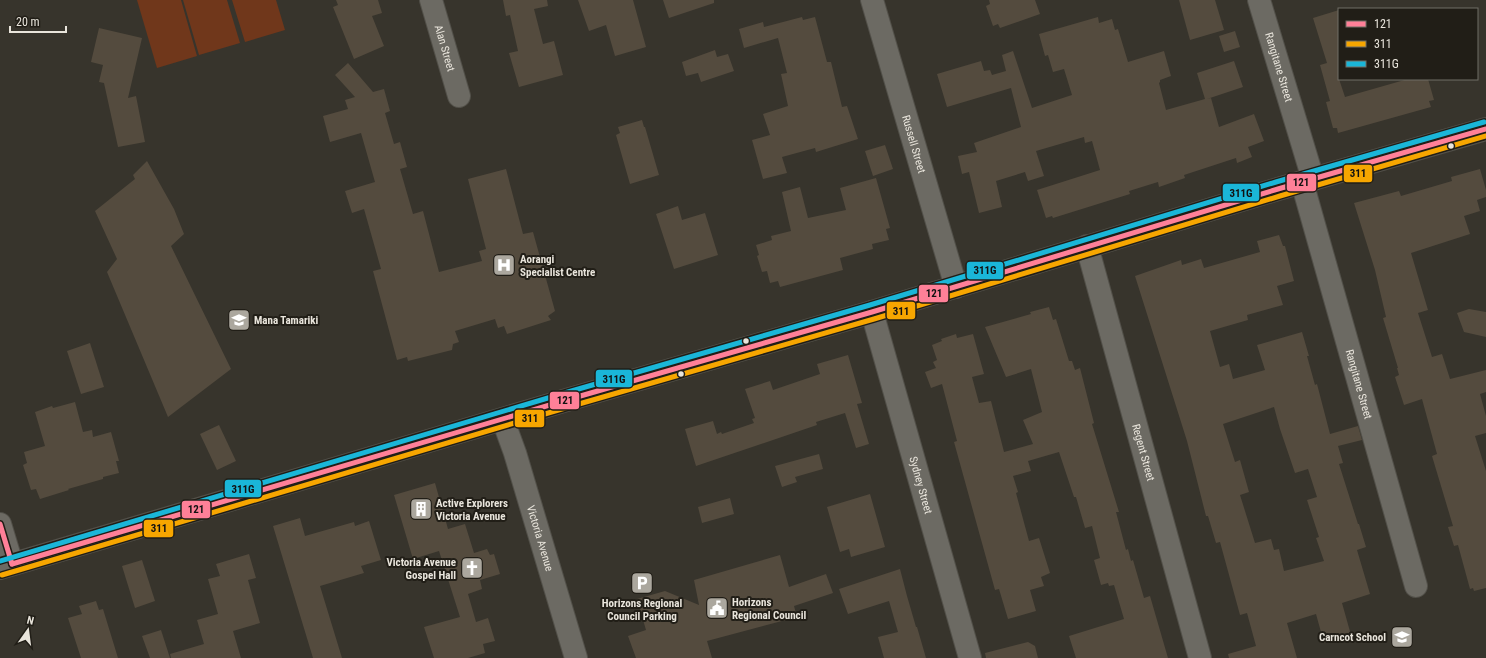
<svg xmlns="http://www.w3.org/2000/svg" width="1486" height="658" viewBox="0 0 1486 658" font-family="'Roboto Condensed',sans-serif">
  <rect width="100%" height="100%" fill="#37342c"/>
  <g fill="#70371b">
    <polygon points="137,0 181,0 197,56 157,68"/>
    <polygon points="183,0 227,0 240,43 199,55"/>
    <polygon points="232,0 276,0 285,30 245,42"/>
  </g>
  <g fill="#544b3e" fill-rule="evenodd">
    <polygon points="336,0 378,0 382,13 372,16 384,46 354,59 333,7 338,5"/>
    <polygon points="503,0 547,0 548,6 534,9 543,44 554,41 563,75 519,87 509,53 518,51 510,15 506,16"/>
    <polygon points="578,0 633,0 646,47 615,56 606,25 589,31"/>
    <polygon points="663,0 714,0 714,3 669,18"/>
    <polygon points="989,0 1035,0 1040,14 1000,28 998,24 993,26 986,6 990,4"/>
    <polygon points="1179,0 1215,0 1224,30 1190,40"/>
    <polygon points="1339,10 1339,79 1345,97 1408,79 1428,79 1434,100 1429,101 1431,107 1338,133 1337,128 1333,128 1326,102 1330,101 1320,65 1327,63 1313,18"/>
    <polygon points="802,17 803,20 815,17 827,62 831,62 842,107 847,106 858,139 816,152 815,148 782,157 787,173 763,179 752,140 770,135 763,114 788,106 781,74 787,73 778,38 744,48 739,29 763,22 764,27"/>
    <polygon points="1098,17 1099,23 1112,19 1115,30 1118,29 1128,62 1164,51 1171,76 1160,80 1160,82 1159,83 1166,110 1205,99 1197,73 1234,61 1243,87 1207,99 1211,98 1219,127 1254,114 1264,141 1248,147 1252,157 1237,163 1236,158 1184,175 1185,178 1159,187 1158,182 1129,191 1130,194 1053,218 1052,216 1046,218 1037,190 1100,170 1092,141 1085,143 1084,137 1036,151 1044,176 1028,181 1025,172 996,181 1002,207 979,213 969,172 962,174 958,156 977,152 974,143 1021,127 1011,88 947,107 937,74 981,61 984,71 990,70 992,75 1006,71 1002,55 1013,51 1032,108 1072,95 1064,69 1053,72 1048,55 1045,56 1039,34"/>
    <polygon points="99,28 142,38 128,98 136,96 145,142 118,147 104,83 99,82 103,65 91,62"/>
    <polygon points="1235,31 1240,47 1224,52 1219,36"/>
    <polygon points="715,50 717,57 728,54 734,71 701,82 698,73 686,76 682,62"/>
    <polygon points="348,63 373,92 384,89 390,111 385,113 394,144 400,142 407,167 400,169 413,214 423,211 439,272 482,261 479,251 486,249 468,179 506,169 523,234 533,232 555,311 548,316 551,320 507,334 504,326 498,328 495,319 455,331 459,342 453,344 452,350 408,361 407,357 397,360 373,271 381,269 364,209 352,213 345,191 375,182 361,133 330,142 323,116 348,109 345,100 355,97 335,75"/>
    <polygon points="642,120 644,127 645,127 659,175 630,184 616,135 620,133 618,127"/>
    <polygon points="885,145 893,169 873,176 865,151"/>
    <polygon points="147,161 174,209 184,234 171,246 231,369 168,417 107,272 117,259 95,211 135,179 133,175"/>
    <polygon points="1480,169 1486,190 1486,197 1477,200 1480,211 1464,216 1470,234 1411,253 1428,310 1418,313 1432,357 1442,354 1450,379 1486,370 1486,392 1480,394 1486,416 1486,433 1475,436 1486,471 1486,588 1474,591 1473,588 1470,589 1458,545 1454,546 1448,527 1453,526 1432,456 1437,454 1422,399 1404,405 1395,377 1399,375 1397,368 1398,368 1383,318 1386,317 1375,270 1354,203 1399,191 1401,196 1452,181 1451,177"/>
    <polygon points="876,178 890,228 886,229 889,240 872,244 873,249 840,258 843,270 780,287 778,281 770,283 767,271 762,272 757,256 759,255 756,245 772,240 771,236 791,231 782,192 800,187 808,218 846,210 840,188"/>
    <polygon points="678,206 682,220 705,213 718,255 674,269 656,214"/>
    <path d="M1279,235L1283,246H1285L1294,281L1277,286L1283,305L1247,315L1248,320L1210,331L1220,367L1229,364L1233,379L1265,370L1257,345L1302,332L1309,356H1307L1315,385L1317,384L1330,434L1358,426L1362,440L1338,446L1343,463L1339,464L1358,524H1359L1366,547L1357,550L1370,594L1342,603L1351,635L1324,643L1316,614L1287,623L1297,658H1229L1228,654L1256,646L1247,613L1240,615L1220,542L1216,543L1208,516H1206L1187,441L1135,276L1181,260L1182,265L1201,259L1204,268L1260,252L1257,241ZM1274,407L1280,429L1295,473L1308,469L1317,497L1307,500L1319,537L1316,538L1324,561L1284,571L1279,549L1274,550L1271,539L1255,543L1240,495L1249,492L1240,460L1235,462L1223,424Z"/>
    <polygon points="1049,307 1053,320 1056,319 1069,361 1072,361 1075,370 1080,368 1094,423 1092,424 1119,512 1116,512 1126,550 1128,549 1131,561 1133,560 1144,598 1150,596 1168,658 1076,658 1069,636 1124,619 1114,585 1109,586 1108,583 1101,585 1094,560 1100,558 1092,526 1085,528 1076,497 1074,497 1059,452 1028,461 1031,471 1013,476 1018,492 1016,493 1029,541 1039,538 1050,573 1041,577 1044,586 1030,590 1036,611 1008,619 999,589 995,590 954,442 957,441 942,384 931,388 925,372 936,368 933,362 937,360 932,345 942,341 941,339 956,334 957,338 973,334 984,374 972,377 979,403 991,401 1004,452 1033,444 1023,420 1042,412 1031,369 1006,377 985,327 1031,314 1030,312"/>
    <polygon points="1469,309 1486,312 1486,337 1464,332 1457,313"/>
    <polygon points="90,343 104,387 81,394 67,351"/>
    <polygon points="848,355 862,403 857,404 869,444 856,448 845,413 816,422 817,425 696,466 685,429 713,421 717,434 721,432 722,434 754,423 752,419 755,418 745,389 770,381 773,390 820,374 817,364"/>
    <polygon points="75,402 83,432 92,430 93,437 111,432 119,461 116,461 119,473 103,477 103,479 68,489 69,490 40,499 36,489 31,490 23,465 27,463 24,452 45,446 35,412 52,406 53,408"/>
    <polygon points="219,425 236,461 217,470 200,434"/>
    <polygon points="819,454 823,469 795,477 797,482 782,487 775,466"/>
    <polygon points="435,483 448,529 465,524 474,553 487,549 490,555 494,554 500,574 480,580 482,589 468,594 476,622 488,618 495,641 483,644 485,653 468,658 434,658 424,627 460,617 439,551 413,559 394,495"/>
    <polygon points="870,494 885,547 851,557 849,549 840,552 827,507"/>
    <polygon points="730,498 734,514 702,523 698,507"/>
    <polygon points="300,518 305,536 354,522 355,526 369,521 381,560 361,566 364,573 320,586 342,658 313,658 273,526"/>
    <polygon points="249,554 256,578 248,580 260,623 233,631 241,658 171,658 170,654 204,644 197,620 218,614 208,579 220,576 216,564"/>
    <polygon points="780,555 789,587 826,574 833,593 794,606 797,617 707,641 712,658 636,658 628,636 646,630 637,599 665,591 699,605 694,580"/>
    <polygon points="142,560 155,601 135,608 122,566"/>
    <polygon points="900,569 907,596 916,627 917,627 926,658 884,658 878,637 898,632 889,601 848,614 839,589"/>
    <polygon points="96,601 99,610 103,609 118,658 81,658 68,618 82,614 79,606"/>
    <polygon points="161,630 170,658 150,658 142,636"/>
    <polygon points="1028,642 1035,646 1038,658 986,658 985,653"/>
  </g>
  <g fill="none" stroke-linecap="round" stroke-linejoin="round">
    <g stroke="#525049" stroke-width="24">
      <g id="minor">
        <path id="s1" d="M431,0L459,96"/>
        <path id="s2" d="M872,0L956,287"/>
        <path id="s3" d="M1259,0L1313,179"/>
        <path id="s4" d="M1302,182L1416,586"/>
        <path id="s5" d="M1087,246L1200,658"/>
        <path id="s6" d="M872,312L970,658"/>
        <path id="s7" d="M503,420L515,453L576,658"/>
        <polyline points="0,524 12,564"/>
        <polyline points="0,568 570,399 872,312 1278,189 1486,129"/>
      </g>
    </g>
    <use href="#minor" stroke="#6c6a63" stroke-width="22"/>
    <g stroke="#211e17" stroke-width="8">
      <g id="bus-1">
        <polyline points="0,524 12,564"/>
        <polyline points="12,564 570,399 872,312 1278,189 1486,129"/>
      </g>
    </g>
    <g stroke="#211e17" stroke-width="8">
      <polyline id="bus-2" points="2,575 572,406 874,319 1280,196 1486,136"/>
    </g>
    <g stroke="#211e17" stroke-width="8">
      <polyline id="bus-3" points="0,561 568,392 870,305 1276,182 1484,122"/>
    </g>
    <use href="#bus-1" stroke="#ff8098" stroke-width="5"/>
    <use href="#bus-2" stroke="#f7a600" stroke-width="5"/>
    <use href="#bus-3" stroke="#1ab6d8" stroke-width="5"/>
  </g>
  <defs>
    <g id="hospital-square" transform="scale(1.15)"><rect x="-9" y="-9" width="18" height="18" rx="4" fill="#aba79e" stroke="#211e17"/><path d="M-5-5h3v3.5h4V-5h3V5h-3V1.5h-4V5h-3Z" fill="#fff"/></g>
    <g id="school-square" transform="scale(1.15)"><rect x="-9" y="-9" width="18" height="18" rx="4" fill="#aba79e" stroke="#211e17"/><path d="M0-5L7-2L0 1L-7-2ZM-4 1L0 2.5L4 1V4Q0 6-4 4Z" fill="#fff"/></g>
    <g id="building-square" transform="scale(1.15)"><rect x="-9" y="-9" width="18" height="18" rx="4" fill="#aba79e" stroke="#211e17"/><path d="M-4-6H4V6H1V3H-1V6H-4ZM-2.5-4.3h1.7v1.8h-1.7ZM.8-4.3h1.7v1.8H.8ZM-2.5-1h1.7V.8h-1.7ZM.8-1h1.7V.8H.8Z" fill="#fff"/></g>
    <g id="church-square" transform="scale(1.15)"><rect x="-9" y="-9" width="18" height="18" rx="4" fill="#aba79e" stroke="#211e17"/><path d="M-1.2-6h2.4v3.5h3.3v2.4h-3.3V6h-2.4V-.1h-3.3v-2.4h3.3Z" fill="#fff"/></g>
    <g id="parking-square" transform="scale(1.15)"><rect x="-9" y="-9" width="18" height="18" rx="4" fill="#aba79e" stroke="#211e17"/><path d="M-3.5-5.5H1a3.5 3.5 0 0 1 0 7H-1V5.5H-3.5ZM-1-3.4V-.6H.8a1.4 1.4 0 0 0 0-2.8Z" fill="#fff"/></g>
    <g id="civic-square" transform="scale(1.15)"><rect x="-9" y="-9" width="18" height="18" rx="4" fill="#aba79e" stroke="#211e17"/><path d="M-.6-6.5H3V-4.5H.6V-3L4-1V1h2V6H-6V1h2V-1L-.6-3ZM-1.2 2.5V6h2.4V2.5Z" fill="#fff"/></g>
  </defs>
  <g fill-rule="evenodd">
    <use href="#hospital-square" x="504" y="265"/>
    <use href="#school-square" x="239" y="320"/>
    <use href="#building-square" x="421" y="509"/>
    <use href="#church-square" x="472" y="568"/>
    <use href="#parking-square" x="642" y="583"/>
    <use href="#civic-square" x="717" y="608"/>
    <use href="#school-square" x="1402" y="637"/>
  </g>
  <g fill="#e9e5dc" stroke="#211e17" stroke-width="1.5">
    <circle cx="1451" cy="146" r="3.5"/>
    <circle cx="746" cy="341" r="3.5"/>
    <circle cx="681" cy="374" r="3.5"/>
  </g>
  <g text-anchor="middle" stroke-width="4" stroke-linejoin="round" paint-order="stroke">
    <g font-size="11" fill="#e9e5dc" stroke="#211e17">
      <text dy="4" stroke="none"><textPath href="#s1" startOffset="50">Alan Street</textPath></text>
      <text dy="4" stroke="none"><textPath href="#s3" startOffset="70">Rangitane Street</textPath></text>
      <text dy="4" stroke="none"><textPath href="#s2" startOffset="150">Russell Street</textPath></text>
      <text dy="4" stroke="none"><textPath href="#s4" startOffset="210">Rangitane Street</textPath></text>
      <text dy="4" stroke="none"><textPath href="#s5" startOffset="214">Regent Street</textPath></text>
      <text dy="4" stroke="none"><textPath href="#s6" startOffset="180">Sydney Street</textPath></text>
      <text dy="4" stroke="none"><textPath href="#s7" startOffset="124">Victoria Avenue</textPath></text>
    </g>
    <g font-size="11" font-weight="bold" fill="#e9e5dc" stroke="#211e17" text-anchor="start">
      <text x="520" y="263">Aorangi<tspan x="520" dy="13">Specialist Centre</tspan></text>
      <text x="254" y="324">Mana Tamariki</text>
      <text x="436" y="507">Active Explorers<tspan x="436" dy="13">Victoria Avenue</tspan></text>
      <text x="456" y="566" text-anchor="end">Victoria Avenue<tspan x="456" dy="13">Gospel Hall</tspan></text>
      <text x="732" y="606">Horizons<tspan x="732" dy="13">Regional Council</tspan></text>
      <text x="642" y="607" text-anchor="middle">Horizons Regional<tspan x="642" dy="13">Council Parking</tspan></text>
      <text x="1386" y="641" text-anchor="end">Carncot School</text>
    </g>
  </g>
  <g stroke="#211e17" stroke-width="1.5">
    <rect x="1343" y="164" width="30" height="19" rx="4" fill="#f7a600"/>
    <rect x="1286" y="173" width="31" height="19" rx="4" fill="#ff8098"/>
    <rect x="1222" y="183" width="38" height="19" rx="4" fill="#1ab6d8"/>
    <rect x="966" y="261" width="38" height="19" rx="4" fill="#1ab6d8"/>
    <rect x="918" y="284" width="31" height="19" rx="4" fill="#ff8098"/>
    <rect x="886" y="301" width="30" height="19" rx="4" fill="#f7a600"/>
    <rect x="595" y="369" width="38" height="19" rx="4" fill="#1ab6d8"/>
    <rect x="549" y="391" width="31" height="19" rx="4" fill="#ff8098"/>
    <rect x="514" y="409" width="31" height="19" rx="4" fill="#f7a600"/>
    <rect x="224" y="479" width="38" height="19" rx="4" fill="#1ab6d8"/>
    <rect x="181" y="500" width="30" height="19" rx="4" fill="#ff8098"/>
    <rect x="143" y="519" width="31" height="19" rx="4" fill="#f7a600"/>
  </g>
  <g font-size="11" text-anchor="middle" font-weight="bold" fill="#111">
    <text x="1358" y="177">311</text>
    <text x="1301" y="186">121</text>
    <text x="1241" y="197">311G</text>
    <text x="985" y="274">311G</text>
    <text x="934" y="297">121</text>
    <text x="901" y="315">311</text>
    <text x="614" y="383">311G</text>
    <text x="565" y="404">121</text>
    <text x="530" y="422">311</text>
    <text x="243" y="493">311G</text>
    <text x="196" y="513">121</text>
    <text x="159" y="532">311</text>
  </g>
  <rect x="1338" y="8" width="140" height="72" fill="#211e17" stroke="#716e66"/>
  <rect x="1346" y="21" width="20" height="6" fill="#ff8098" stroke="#716e66"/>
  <text x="1374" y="28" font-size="12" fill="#e9e5dc">121</text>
  <rect x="1346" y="41" width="20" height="6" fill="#f7a600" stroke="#716e66"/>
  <text x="1374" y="48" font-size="12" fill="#e9e5dc">311</text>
  <rect x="1346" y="61" width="20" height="6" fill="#1ab6d8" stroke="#716e66"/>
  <text x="1374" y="68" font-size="12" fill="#e9e5dc">311G</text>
  <g transform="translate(28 630) rotate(14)" stroke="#211e17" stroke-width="3" paint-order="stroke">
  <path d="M0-3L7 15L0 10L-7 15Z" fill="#e9e5dc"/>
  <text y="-6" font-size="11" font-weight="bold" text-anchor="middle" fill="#e9e5dc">N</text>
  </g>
  <path d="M10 26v6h56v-6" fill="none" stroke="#e9e5dc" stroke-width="2"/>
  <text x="16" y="26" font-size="12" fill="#e9e5dc" stroke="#211e17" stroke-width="3" paint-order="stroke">20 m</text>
</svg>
